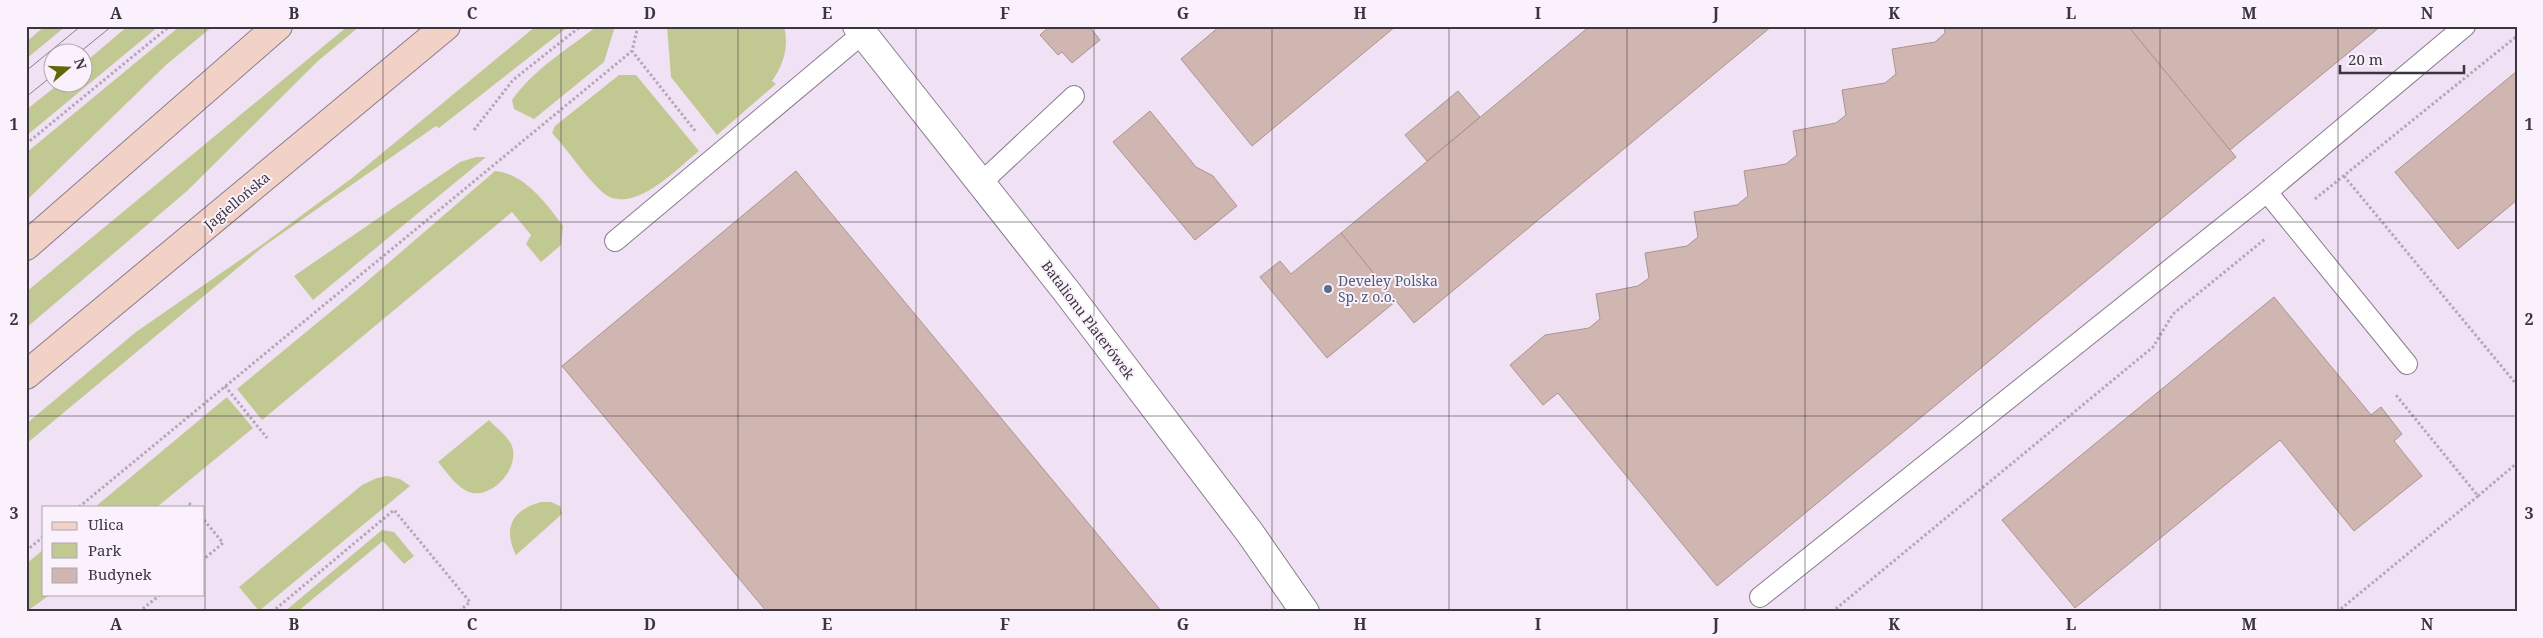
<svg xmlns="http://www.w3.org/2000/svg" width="2543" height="638" viewBox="0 0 2543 638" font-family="'Noto Serif',serif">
  <rect width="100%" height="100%" fill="#f0e1f5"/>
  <g fill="#c2c892">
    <polygon points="45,26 66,26 26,59 26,42"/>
    <polygon points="128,26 159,26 26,136 26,110 60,83 82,82 83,64"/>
    <polygon points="180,26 213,26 167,64 26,201 26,153"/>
    <polygon points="348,26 360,26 318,61 187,191 26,328 26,292"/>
    <polygon points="536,26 569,26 439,128 436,126 264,246 26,444 26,424 136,332 263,244 352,178"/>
    <path d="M597,26H615L604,62L534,119L514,109L512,100C535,68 567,50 597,26Z"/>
    <path d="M667,26H784C789,46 784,64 772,81L776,84L717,135L671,77Z"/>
    <path d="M619,75H636L699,151C676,169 631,219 601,191C583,174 569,151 552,133L555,126Z"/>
    <polygon points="476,157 486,157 313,300 294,276 460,162"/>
    <path d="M495,171C525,174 546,203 563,226L561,245L541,262L526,244L531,235L512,212L262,420L237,389L357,290Z"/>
    <polygon points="227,397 253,428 157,507 95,507"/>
    <path d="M489,420C495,427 509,437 512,446C520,469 491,500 469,492C456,487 447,472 438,462Z"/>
    <polygon points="387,476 400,479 410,486 259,611 239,587 362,485 377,478"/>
    <path d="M541,502H551L560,506L562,514L516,555C503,529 511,510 541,502Z"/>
    <polygon points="382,530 394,532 414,556 404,564 383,541 297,612 284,612"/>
    <polygon points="44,549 44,594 51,594 26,612 26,564"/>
  </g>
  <g fill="#d0b6b1" stroke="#ac938f">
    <polygon points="1050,26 1089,26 1100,40 1072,63 1062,52 1058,55 1040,35"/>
    <polygon points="1220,26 1396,26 1252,146 1181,59"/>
    <polygon points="1590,26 1772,26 1414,323 1341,233"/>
    <polygon points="1944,26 2128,26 2236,157 1717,586 1558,393 1543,405 1510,365 1545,335 1589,328 1600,319 1596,294 1638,286 1649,278 1645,253 1687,246 1698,237 1694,212 1737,205 1748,196 1744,171 1786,164 1797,155 1793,131 1836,123 1846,115 1842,90 1885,83 1896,74 1892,49 1935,42 1945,33"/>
    <polygon points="2128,26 2381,26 2230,150"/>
    <polygon points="2517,71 2517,200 2458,249 2395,172"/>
    <polygon points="1458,91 1480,117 1427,161 1405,135"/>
    <polygon points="1150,111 1196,167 1213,176 1237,206 1195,240 1113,142"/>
    <polygon points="796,171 1162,612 767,612 562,366"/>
    <polygon points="1341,233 1396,301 1327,358 1260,277 1280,261 1291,274"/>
    <polygon points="2274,297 2371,415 2381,407 2402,434 2394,441 2422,476 2354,531 2280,440 2075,608 2002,520"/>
  </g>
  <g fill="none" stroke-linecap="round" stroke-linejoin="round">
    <g stroke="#897c8d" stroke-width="22">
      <g id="service">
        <polyline points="982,182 1074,96"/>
        <polyline points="2267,192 2465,26"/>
        <polyline points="615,241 862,34"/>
        <polyline points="1760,597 2267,192 2407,364"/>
      </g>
    </g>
    <g stroke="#897c8d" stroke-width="30">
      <polyline id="minor" points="857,26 1067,292 1250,533 1305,612"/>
    </g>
    <g stroke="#897c8d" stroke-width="30">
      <g id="secondary">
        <polyline points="26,246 278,26"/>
        <polyline points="26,375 446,26"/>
      </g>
    </g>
    <g stroke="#b4a8b8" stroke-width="3" stroke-dasharray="2.5 2.5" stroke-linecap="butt">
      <polyline points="638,26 632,51 696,132"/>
      <polyline points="474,130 513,80 581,26"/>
      <polyline points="26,144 170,26"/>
      <polyline points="2344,176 2517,385"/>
      <polyline points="2315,199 2517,36"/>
      <polyline points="225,386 267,438"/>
      <polyline points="2478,496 2517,463"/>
      <polyline points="189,503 192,507"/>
      <polyline points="79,507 632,51"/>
      <polyline points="204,520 223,543 204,559"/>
      <polyline points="26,551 44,536"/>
      <polyline points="139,612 161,594"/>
      <polyline points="272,612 394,510 470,602 458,612"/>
      <polyline points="1832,612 2153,347 2173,314 2265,239"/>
      <polyline points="2337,612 2478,496 2396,395"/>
    </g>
    <use href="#service" stroke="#fff" stroke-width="20"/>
    <use href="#minor" stroke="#fff" stroke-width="28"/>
    <use href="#secondary" stroke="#f2d1c6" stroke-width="28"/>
    <g stroke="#8a808e" stroke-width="1">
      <polyline points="80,52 112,26"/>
      <polyline points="26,71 81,26"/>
      <polyline points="26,97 52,76"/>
    </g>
  </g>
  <path fill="none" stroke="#3b353d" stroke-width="1" stroke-opacity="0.55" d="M205,26V612M383,26V612M561,26V612M738,26V612M916,26V612M1094,26V612M1272,26V612M1449,26V612M1627,26V612M1805,26V612M1982,26V612M2160,26V612M2338,26V612M26,222H2517M26,416H2517"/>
  <circle fill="#5c6f8a" stroke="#faf1fd" stroke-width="2" cx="1328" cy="289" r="5"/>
  <g text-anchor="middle" stroke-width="4" stroke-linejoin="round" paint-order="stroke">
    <g font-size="14" fill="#3b353d" stroke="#faf1fd">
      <text transform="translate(237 201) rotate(-40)" y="5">Jagiellońska</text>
      <text transform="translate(1088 320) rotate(53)" y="5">Batalionu Platerówek</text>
    </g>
    <g font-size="14" fill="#4e5e75" stroke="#faf1fd" text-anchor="start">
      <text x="1338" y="286">Develey Polska<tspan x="1338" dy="16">Sp. z o.o.</tspan></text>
    </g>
  </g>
  <rect width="2543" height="638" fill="none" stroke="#faf1fd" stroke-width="55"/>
  <rect x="42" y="506" width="162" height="90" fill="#faf1fd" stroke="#aea6b0"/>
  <rect x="52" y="522" width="25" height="8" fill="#f2d1c6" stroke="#aea6b0"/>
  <text x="88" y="530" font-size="15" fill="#3b353d">Ulica</text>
  <rect x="52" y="543" width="25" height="15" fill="#c2c892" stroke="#aea6b0"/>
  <text x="88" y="556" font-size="15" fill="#3b353d">Park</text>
  <rect x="52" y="568" width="25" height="15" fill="#d0b6b1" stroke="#aea6b0"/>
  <text x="88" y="580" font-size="15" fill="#3b353d">Budynek</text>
  <g transform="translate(68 68) rotate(71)"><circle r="24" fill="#faf1fd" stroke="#aea6b0"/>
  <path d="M0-4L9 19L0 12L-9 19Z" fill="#616808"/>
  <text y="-8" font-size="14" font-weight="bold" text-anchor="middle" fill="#3b353d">N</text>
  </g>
  <path d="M2340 65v8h124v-8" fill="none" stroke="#3b353d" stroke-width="2.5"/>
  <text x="2348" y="65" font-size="15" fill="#3b353d" stroke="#faf1fd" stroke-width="4" paint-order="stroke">20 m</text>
  <rect x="28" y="28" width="2488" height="582" fill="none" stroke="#3b353d" stroke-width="2"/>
  <g font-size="16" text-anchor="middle" font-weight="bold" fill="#3b353d">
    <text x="116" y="19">A</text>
    <text x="294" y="19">B</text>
    <text x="472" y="19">C</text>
    <text x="650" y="19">D</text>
    <text x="827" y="19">E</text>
    <text x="1005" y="19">F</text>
    <text x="1183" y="19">G</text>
    <text x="1360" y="19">H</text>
    <text x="1538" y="19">I</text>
    <text x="1716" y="19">J</text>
    <text x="1894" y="19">K</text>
    <text x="2071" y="19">L</text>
    <text x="2249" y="19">M</text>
    <text x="2427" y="19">N</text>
    <text x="14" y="130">1</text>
    <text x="2529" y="130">1</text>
    <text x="14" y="325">2</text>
    <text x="2529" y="325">2</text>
    <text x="14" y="519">3</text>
    <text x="2529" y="519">3</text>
    <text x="116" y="630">A</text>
    <text x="294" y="630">B</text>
    <text x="472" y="630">C</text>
    <text x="650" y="630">D</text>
    <text x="827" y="630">E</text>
    <text x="1005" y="630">F</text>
    <text x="1183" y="630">G</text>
    <text x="1360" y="630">H</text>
    <text x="1538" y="630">I</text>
    <text x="1716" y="630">J</text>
    <text x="1894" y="630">K</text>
    <text x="2071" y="630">L</text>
    <text x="2249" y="630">M</text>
    <text x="2427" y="630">N</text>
  </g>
</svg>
